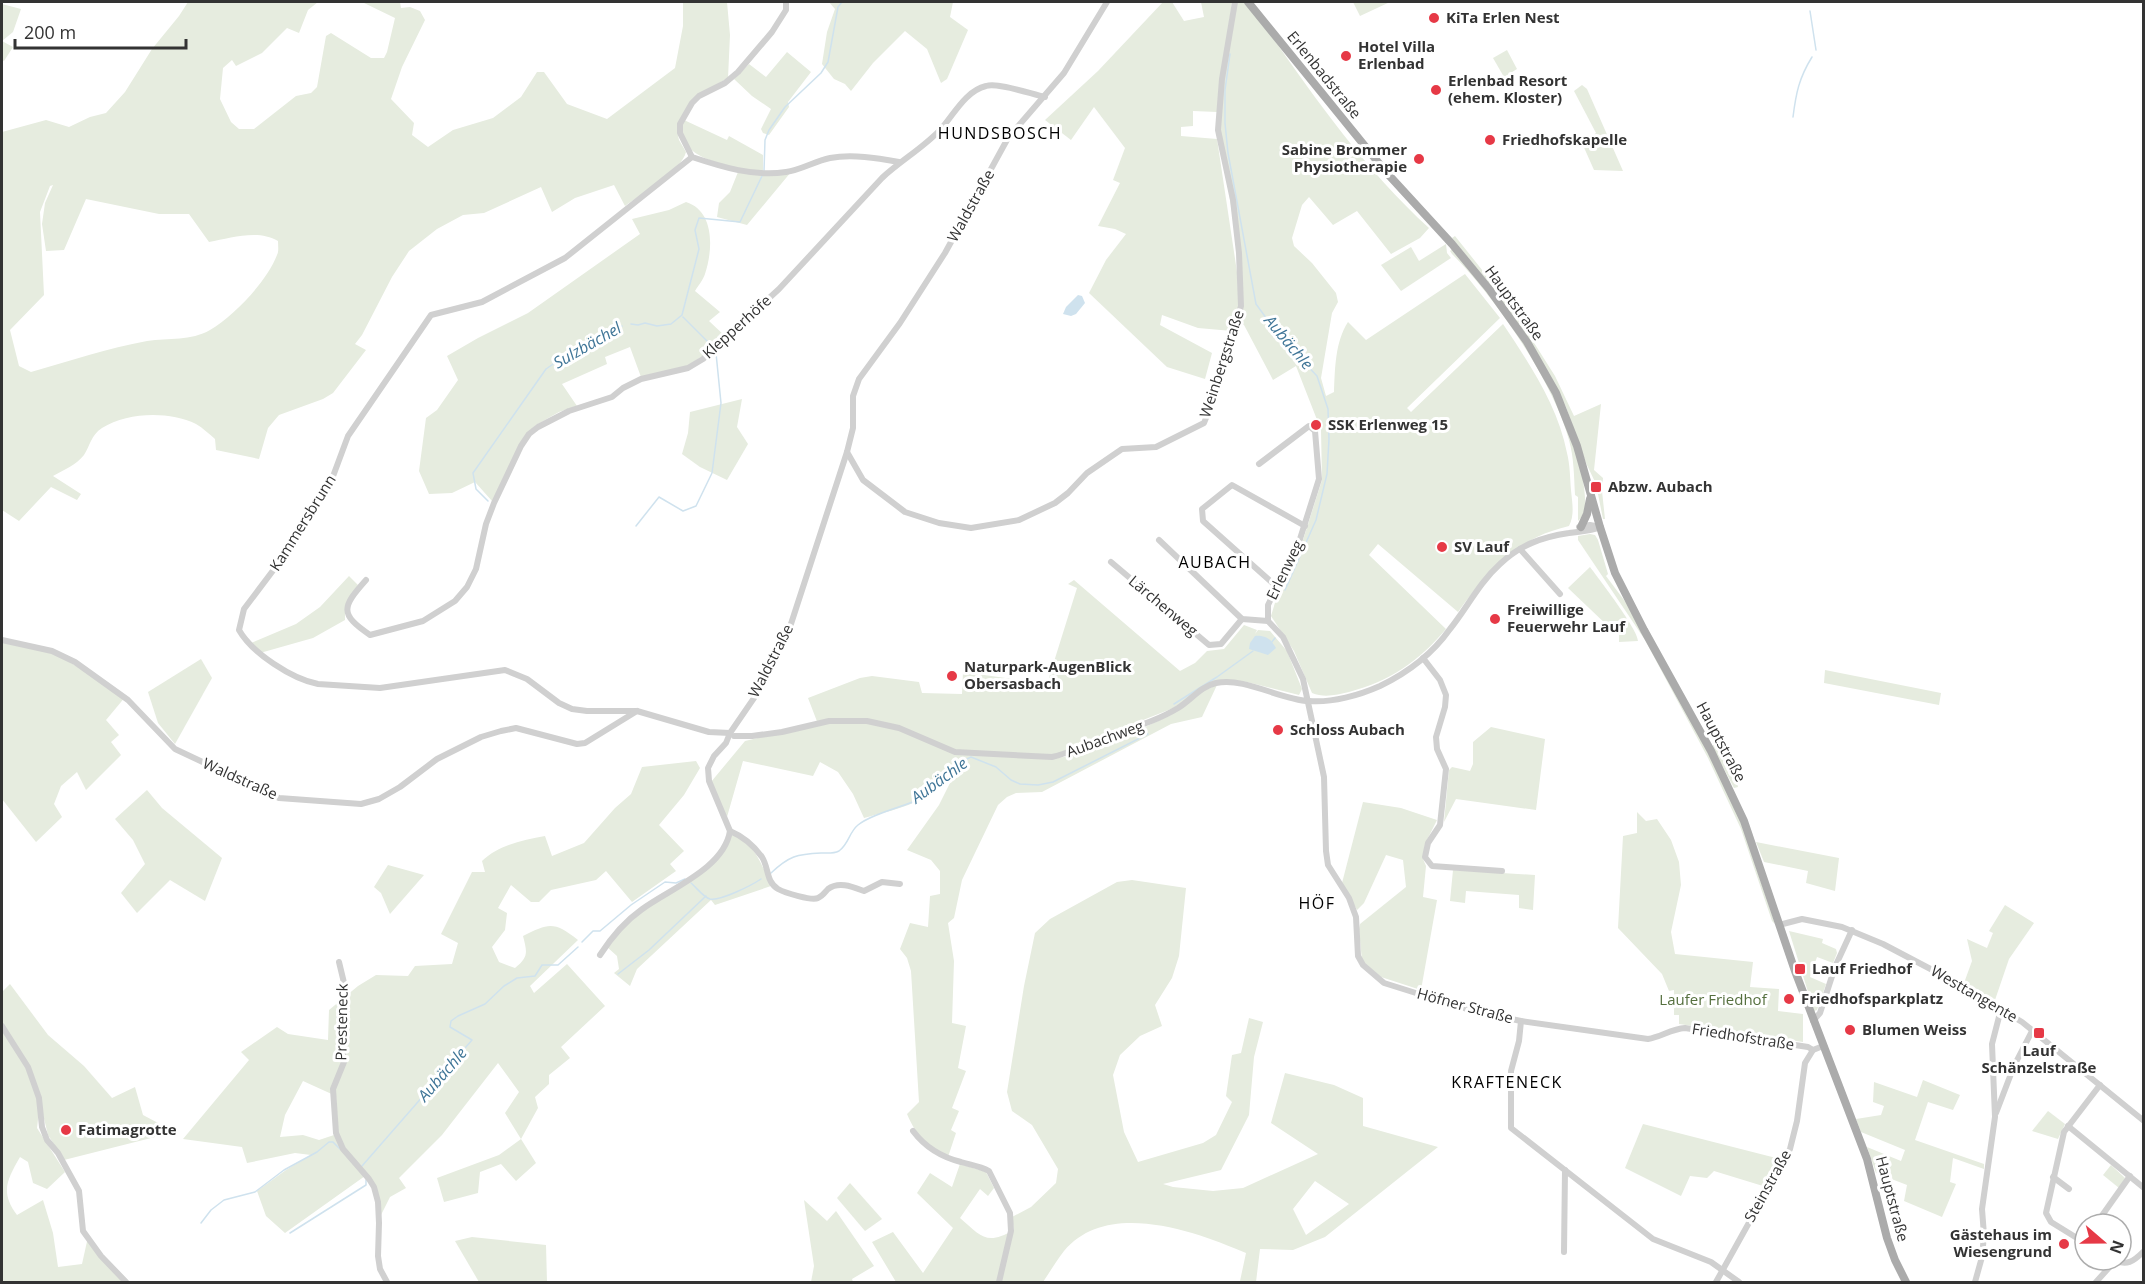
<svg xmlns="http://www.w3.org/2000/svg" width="2145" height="1284" viewBox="0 0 2145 1284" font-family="'Open Sans',sans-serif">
  <rect width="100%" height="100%" fill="#fff"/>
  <g fill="#e6ecdf" fill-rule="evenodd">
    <path d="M188,2H318L308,10L299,33L287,28L262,53L236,66L232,60L223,68L220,99L231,122L239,129H254L296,96L311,93L317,87L326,36L331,33L371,58H384L387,52L395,18L362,2H400L401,8L410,7L420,11L425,20L402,67L391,99L414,123L412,135L428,147L453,130L493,118L521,97L537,72H544L567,104L607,119L675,68L683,26V2H727L730,35L728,78L698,95L677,131L679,140L686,152C682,170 640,195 625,206L614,185L575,198L552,212L541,187L484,213L463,215L437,229L409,251L392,277L362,335L355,344L366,350L333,393L323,399L279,415L268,428L259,459L216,450L215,439C209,434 203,428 196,424C169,411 128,412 102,428C91,435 90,446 84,455C76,465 64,470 53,476L81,494L77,500L51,487L19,521L2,510V132L46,120L69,127L90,117L106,113L125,92L152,49L179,16ZM53,185L45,203L42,224L46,251L64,250L86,199L159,214H189L209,242C231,238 258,229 278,241C278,246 279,251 277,255C267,281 235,315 210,330C191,341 169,338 147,341C108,348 70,361 31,372L19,366L10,330L44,295L40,212L50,186Z"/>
    <polygon points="829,2 953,2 950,17 968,30 947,79 941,83 927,49 905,31 873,63 851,91 845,84 834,79 822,64 827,32 835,9"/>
    <polygon points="1163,2 1172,2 1184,21 1204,17 1201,2 1232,2 1217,112 1193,111 1193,126 1181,127 1181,136 1217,139 1237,272 1239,304 1232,331 1198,328 1162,315 1160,325 1212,353 1205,379 1167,367 1089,293 1106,260 1126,234 1115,229 1098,226 1120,183 1113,180 1125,148 1094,107 1071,140 1045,120 1098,71"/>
    <path d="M1235,2H1248C1303,81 1357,162 1429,228L1420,238L1391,254L1357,211L1333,225L1309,197L1302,205L1292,238L1294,246L1312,263L1336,293L1338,302L1332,313L1321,378L1326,396L1334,392C1335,369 1335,342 1348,322L1366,340L1465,274L1500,318L1407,408L1411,412L1503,324C1529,363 1558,406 1567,453C1570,465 1570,477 1571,490C1572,502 1575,515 1569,526C1558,529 1547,532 1537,537C1504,553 1479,583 1458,612L1378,544L1369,555L1446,629C1418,662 1390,681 1349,692C1337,695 1324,698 1312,693L1294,651L1271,616L1277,596L1296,562L1322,480L1321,430L1296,366L1273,380L1244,325L1239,323L1241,272L1221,139L1220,112Z"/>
    <polygon points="1353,2 1390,2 1360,16"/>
    <polygon points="2,4 21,9 13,32 2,41 13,47 4,61 2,60"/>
    <polygon points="1507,50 1517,69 1504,77 1493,58"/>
    <polygon points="787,52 811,72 788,102 789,107 769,135 763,133 761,129 771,109 752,96 734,79 749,64 766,77"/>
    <polygon points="1582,85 1587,89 1623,171 1594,170 1582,143 1596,133 1574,91"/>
    <path d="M684,120L727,140L729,136L763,155V172C737,168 669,160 684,120Z"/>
    <polygon points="738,172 791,172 747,225 717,217 719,203 730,192"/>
    <path d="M686,202C715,211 713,250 705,274C703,280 698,286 695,291L720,312L709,321L725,336L705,354L686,367L641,377L630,347L605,357L607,364L562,384L577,406L559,412L536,425L492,501L475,482L452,493L429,494L419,471L426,418L437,410L458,380L447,356L478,338L528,313L640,234L632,219L669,210Z"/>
    <polygon points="1455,236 1510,305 1555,376 1574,416 1601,404 1594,470 1603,478 1602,491 1605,519 1603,519 1597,489 1600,488 1598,483 1596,484 1586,463 1566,407 1549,373 1522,330 1488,282 1452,238"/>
    <polygon points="1446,244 1447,253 1451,258 1401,291 1381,265 1411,247 1419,261"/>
    <path d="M1453,248C1504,309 1576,406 1584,487C1585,498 1588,513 1578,521V497L1575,495C1574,476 1574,458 1569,440C1553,381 1495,297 1452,254L1450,251Z"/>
    <polygon points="742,399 737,427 748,444 727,480 700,467 682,454 688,433 690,412"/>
    <polygon points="1590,534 1595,535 1598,540 1608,574 1606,576 1627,604 1705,747 1738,814 1775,924 1772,921 1741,829 1708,758 1645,640 1578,540 1578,536"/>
    <path d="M1590,567C1599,579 1639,631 1638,641L1619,642V633L1610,628L1568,588Z"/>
    <polygon points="349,576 358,585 345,610 345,620 313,638 260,653 251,643 296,624 320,607"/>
    <path d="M1074,580L1180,671L1195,663L1207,651L1224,649L1244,625L1257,630L1255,634L1258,630L1270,631L1287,651L1302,689L1299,695L1247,682L1219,680L1171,709L1044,759L1064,757L1093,744L1145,727L1171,715L1203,691L1217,685L1202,717L1171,724L1042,792L1016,793L1007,797L998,805L962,880L954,918L948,923L954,961L952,1023L966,1026L958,1068L966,1071L952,1108L959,1111L951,1130L956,1133L948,1157C926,1145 917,1137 907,1114L919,1102L911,971L907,958L900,949L910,923L928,927L930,896L940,894V871L931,860L907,850L939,805L950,783L943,779C923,806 895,809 864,818L853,794L838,772L820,762L813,776L743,761L727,817L711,782L745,741L818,724L808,698L860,678L872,676L919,682L922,693L962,694L963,672L1047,684L1077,588L1068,584Z"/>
    <polygon points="2,640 56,654 126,696 106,720 119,735 111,742 121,755 86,790 77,772 61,786 54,804 62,817 36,842 2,799"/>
    <polygon points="201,659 212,678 175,744 158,723 148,692"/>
    <polygon points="1825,670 1941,693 1939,705 1824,683"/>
    <polygon points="1491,727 1545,739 1536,810 1456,799 1444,822 1449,770 1452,767 1470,771 1473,764 1473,742"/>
    <polygon points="1718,743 1737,783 1738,787 1734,788 1712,746"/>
    <path d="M696,761L700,768L684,795L659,825L684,851L670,864L676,871L632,902L606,871L596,880L551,890L539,902H531L511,885L498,908L507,913L505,930L492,947L499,962L515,968C529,957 527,952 523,936C549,923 554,921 578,940L530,986L534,993L567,964L605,1006L561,1047L570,1058L549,1075V1084L535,1097L538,1108L521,1139L536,1163L516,1181L501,1164L480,1172L478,1193L444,1202L437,1178L499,1155L521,1139L505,1113L519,1092L498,1063L442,1135L399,1178L406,1188L390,1197L380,1217L375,1188L339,1142L336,1096L303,1081L285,1115L280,1137L303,1135L319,1140L334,1135L365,1176L285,1233L266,1216L257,1191L286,1170L311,1155L295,1153L247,1163L242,1147L183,1139L249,1060L241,1052L277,1027L288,1034L328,1040L329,1010L358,986L376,975L408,976L415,966L452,964L458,943L441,934L472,872H485L482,861C499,845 523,840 545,836L552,856L584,843L615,808L631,794L642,767Z"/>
    <polygon points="147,790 162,808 222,858 205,901 170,880 137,913 121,893 145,864 133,840 115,819"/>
    <polygon points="1363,802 1401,808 1437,820 1425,844 1423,859 1426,866 1423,897 1437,900 1421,990 1381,977 1362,961 1359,929 1360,924 1406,887 1403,860 1386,855 1364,903 1357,910 1342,883"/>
    <polygon points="1637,812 1646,821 1657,819 1671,840 1679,862 1681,885 1671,932 1675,954 1753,962 1750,987 1779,989 1778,1011 1803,1014 1803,1042 1679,1024 1679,1015 1674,1015 1674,990 1669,991 1662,974 1618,928 1623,836 1637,833"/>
    <path d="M731,835C751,835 765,871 771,886L715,905L711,900L637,969L630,986L614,973L619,969L617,956L607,947L630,920L713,864Z"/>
    <polygon points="1756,842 1839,858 1835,891 1806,883 1808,871 1764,862"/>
    <polygon points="388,865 424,875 390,914 381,893 374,887"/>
    <polygon points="1453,870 1535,875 1533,910 1519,908 1519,895 1466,891 1465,903 1450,901"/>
    <path d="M1132,880L1186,888L1179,956L1172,978L1155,1005L1162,1026L1140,1036L1120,1055L1113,1075L1124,1132L1138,1162L1203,1143L1216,1135L1232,1102L1226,1096L1232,1055L1241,1053L1249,1018L1263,1022L1254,1057L1249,1115L1221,1170L1163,1184L1173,1187L1213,1191L1243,1188L1318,1154L1271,1123L1285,1073L1334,1085L1363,1098V1126L1438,1147L1325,1237L1293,1250L1260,1249L1256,1282H1241L1240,1281L1246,1253C1195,1231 1107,1199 1064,1251C1056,1261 1050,1272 1043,1282H896L872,1242L893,1232L923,1273L953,1228L917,1193L930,1173L952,1187L960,1164L986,1172L994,1188L988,1196L980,1189L960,1218C981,1236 986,1246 1014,1230L1012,1217L1031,1207L1056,1183L1058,1169L1032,1125L1012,1111L1007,1092L1024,986L1035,933L1050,919L1117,882ZM1315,1181L1349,1204L1306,1235L1293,1209Z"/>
    <polygon points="2005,905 2034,923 2009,959 1995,1000 1964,983 1972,961 1967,939 1987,948 1993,933 1989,931"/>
    <polygon points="1789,931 1823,939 1822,943 1836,949 1837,953 1833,963 1817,957 1810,977 1826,984 1817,1010 1814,1011"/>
    <path d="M10,984L48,1035L84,1066L112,1098L135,1087L143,1115L160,1124L159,1136L64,1160L48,1135L40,1102L37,1128L65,1172L47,1189L33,1183L28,1162L20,1157C7,1180 0,1192 17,1215L43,1200L53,1233L58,1267L82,1264L88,1237L104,1257L129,1281L127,1282H2V992Z"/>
    <polygon points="1923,1080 1960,1095 1953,1110 1928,1102 1915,1140 1984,1164 1984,1169 1953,1158 1950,1182 1956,1184 1942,1217 1904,1201 1907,1185 1876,1173 1867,1147 1901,1161 1905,1150 1861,1132 1856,1119 1881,1115 1884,1106 1873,1102 1874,1082 1917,1097"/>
    <polygon points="2048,1111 2065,1124 2058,1139 2032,1131"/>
    <polygon points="1643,1124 1780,1159 1763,1186 1714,1171 1707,1178 1690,1176 1681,1196 1625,1168"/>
    <polygon points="2111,1165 2125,1178 2119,1188 2103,1175"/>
    <polygon points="850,1183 882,1219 865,1231 837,1198"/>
    <polygon points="804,1200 827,1221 836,1211 874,1266 852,1279 853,1282 811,1282 814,1266"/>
    <polygon points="472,1237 546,1245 547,1282 479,1282 455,1241"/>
  </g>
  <g fill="#cfe2ee">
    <polygon points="1078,295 1082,296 1085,303 1076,314 1071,316 1063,314 1066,307"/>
    <path d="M1255,636C1265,635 1271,639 1276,648L1268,655L1249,649L1250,643Z"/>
  </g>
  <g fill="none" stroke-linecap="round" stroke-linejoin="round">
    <g stroke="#cfe2ee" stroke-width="1.5">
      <polyline points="1810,11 1816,50"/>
      <polyline points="1230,54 1225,90 1225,123 1228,153 1256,304 1280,337 1317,376 1328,409 1329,439 1327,474 1316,520 1285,590"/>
      <path d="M1793,117C1796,93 1799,78 1812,57"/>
      <polyline points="764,171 765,140 769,130 785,107 821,73 828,62 838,7 842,2"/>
      <polyline points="683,317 712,346"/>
      <polyline points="631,324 638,325 645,323 657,326 671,324 682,315 699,249 695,230 699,218 740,222 762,176"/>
      <polyline points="608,334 622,326"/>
      <polyline points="488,501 476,489 473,473 546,369 569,353 599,340"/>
      <polyline points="636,526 659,497 683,511 696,506 712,473 721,403 716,353"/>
      <polyline points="1271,643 1275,638"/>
      <polyline points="1174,704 1217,677 1253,651"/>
      <path d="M771,873C789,856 797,854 821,853C827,853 833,854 839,851C849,844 849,832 858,825C873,813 904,807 922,798C941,787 951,765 971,757L996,767L1011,780L1020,784L1038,785L1053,782L1148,734"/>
      <path d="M691,883C696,887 703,897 710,899C721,901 752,885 761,879"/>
      <polyline points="582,942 593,931 600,931 631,905 665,882 676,883 685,879"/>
      <polyline points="618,974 649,950 706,896"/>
      <polyline points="362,1166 472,1040 450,1027 451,1021 458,1016 485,1004 504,986 517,978 535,976 542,965 558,965 578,947"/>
      <polyline points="201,1223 211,1210 224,1200 255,1192 284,1170 317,1152 329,1142 333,1142 340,1149"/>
      <polyline points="290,1233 366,1185 366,1180"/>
    </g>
    <g stroke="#d0d0d0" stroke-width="6">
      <path d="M786,2V10L772,32L738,72L725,83L699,96L692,103L680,124V133L692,157C722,167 754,177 786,172C801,170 815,161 830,158C852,154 877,158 899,162"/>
      <path d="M692,157L565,258L482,302L431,315L348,436L329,487L281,560L244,609L239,630C252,653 292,679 318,684L380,688L505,670L527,679L559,703L572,709L587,711H637L709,732L730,733"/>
      <polyline points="847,452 863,480 905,512 939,523 971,528 1019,520 1055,503 1068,493 1087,473 1122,449 1156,447 1204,423 1216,393 1241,306 1239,253 1233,200 1218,130 1222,79 1235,2"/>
      <polyline points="1259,464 1309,426 1315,431 1319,479 1293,561 1277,587 1268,605 1268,621 1283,637 1303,679 1324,777 1326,851 1328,865 1349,898 1356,917 1358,956 1363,965 1384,983 1470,1010 1521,1021 1519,1041 1511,1071 1511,1128 1653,1239 1711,1262 1739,1282"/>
      <polyline points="1579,527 1590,525 1600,527"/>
      <polyline points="1159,540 1242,619 1268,621"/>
      <polyline points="1520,549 1560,594"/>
      <polyline points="1111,562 1209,645 1221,644 1242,619"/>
      <path d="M366,580C342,607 339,614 370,635L423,621L455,601L467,587L476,569L486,524L494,503L521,446L529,434L538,427L569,411L612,397L623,388L641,379L688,368L703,359L779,289L882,178C900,161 923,148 940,130C953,116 965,91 986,86C998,82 1031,94 1045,97"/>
      <polyline points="1277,587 1203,521 1202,509 1232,485 1305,526"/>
      <polyline points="2,640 52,651 75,662 128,700 175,749 279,798 361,804 379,799 400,787 437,759 481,737 501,731 516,728 577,744 585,743 637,711"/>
      <polyline points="1423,658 1440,680 1446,695 1445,707 1436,737 1437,749 1446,769 1440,825 1428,843 1425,857 1432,866 1502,871"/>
      <path d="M734,736H752L782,732L829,721H867L899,728L955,752L1052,757C1067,754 1079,747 1094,741C1122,730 1152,724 1178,708C1191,700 1201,686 1216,683C1246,677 1280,700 1309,701C1332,703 1360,695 1380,686C1407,673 1433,653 1450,629C1467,608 1479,583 1500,564C1520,545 1542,537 1569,533C1580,531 1589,532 1600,527"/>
      <path d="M730,831C742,836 754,846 762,857C769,868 766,882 778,889C785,893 812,901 818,898C823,896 825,892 828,889C839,881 853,887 864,891L882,882L900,884"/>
      <polyline points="1779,925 1802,919 1842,927 1883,944 1940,974 2022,1022 2144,1121"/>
      <path d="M600,955C611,938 624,922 641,910C669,889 724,869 730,831L709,781L708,768L714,756L726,743L730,733L763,685L789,630L847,452L853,428V396L859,379L900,323L945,253L1008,138L1064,73L1107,2"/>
      <polyline points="339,962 345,987 339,1018 344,1062 333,1089 336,1133 343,1149 369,1179 374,1187 378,1202 379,1223 378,1256 380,1269 387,1282"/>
      <path d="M1521,1021L1648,1039C1661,1037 1671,1029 1685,1028L1808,1047L1813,1050L1823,1046"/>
      <polyline points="1813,1021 1820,1013 1835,967 1852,930"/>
      <polyline points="2,1026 28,1067 39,1098 42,1127 47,1140 58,1153 79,1191 83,1231 101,1256 126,1282"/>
      <polyline points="1996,1113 2014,1066 2032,1031"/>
      <polyline points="2068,1126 2144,1188"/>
      <path d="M913,1131C925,1147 941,1157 961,1162C971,1165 980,1166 989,1171L1010,1213L1011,1231L999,1282"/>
      <polyline points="2053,1177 2069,1189"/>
      <polyline points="2096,1224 2130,1176"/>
      <polyline points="2085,1243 2051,1222 2046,1213 2064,1132 2100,1085"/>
      <polyline points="1564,1252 1565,1170"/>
      <path d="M2113,1260C2127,1266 2133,1262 2144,1251"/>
      <polyline points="1716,1282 1790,1149 1797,1121 1805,1063 1813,1050"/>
      <polyline points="1975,1282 1982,1257 1984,1235 1982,1209 1995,1117 1992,1044 2001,1009"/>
      <polyline points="2096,1282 2115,1261"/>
    </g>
    <g stroke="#ababab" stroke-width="8">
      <polyline points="1248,2 1386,172 1452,244 1489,289 1527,342 1556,393 1577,446 1600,527 1615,573 1644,630 1711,751 1744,821 1795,971 1867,1159 1887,1238 1895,1260 1906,1282"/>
      <polyline points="1581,527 1587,514 1590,499"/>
    </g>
  </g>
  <g fill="#e63946" stroke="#fff" stroke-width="2">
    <circle cx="1434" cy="18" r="6"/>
    <circle cx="1346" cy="56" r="6"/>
    <circle cx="1436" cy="90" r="6"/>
    <circle cx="1490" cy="140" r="6"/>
    <circle cx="1419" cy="159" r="6"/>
    <circle cx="1316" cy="425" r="6"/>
    <rect x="1590" y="481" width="12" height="12" rx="3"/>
    <circle cx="1442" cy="547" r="6"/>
    <circle cx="1495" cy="619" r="6"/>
    <circle cx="952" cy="676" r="6"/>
    <circle cx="1278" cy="730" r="6"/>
    <rect x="1794" y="963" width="12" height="12" rx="3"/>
    <circle cx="1789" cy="999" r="6"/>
    <circle cx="1850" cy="1030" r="6"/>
    <rect x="2033" y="1027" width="12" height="12" rx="3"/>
    <circle cx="66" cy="1130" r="6"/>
    <circle cx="2064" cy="1244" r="6"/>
  </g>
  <g text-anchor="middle" stroke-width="6" stroke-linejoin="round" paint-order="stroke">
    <g font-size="15" font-weight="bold" fill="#333" stroke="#fff" text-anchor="start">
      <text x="1446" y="23">KiTa Erlen Nest</text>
      <text x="1358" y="52">Hotel Villa<tspan x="1358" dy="17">Erlenbad</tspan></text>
      <text x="1448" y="86">Erlenbad Resort<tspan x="1448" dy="17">(ehem. Kloster)</tspan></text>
      <text x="1502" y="145">Friedhofskapelle</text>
      <text x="1407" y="155" text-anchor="end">Sabine Brommer<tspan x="1407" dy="17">Physiotherapie</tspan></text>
      <text x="1328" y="430">SSK Erlenweg 15</text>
      <text x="1608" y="492">Abzw. Aubach</text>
      <text x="1454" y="552">SV Lauf</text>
      <text x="1507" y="615">Freiwillige<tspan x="1507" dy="17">Feuerwehr Lauf</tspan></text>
      <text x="964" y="672">Naturpark-AugenBlick<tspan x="964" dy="17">Obersasbach</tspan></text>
      <text x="1290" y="735">Schloss Aubach</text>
      <text x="1812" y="974">Lauf Friedhof</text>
      <text x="1801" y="1004">Friedhofsparkplatz</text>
      <text x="1862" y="1035">Blumen Weiss</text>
      <text x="2039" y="1056" text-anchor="middle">Lauf<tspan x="2039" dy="17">Schänzelstraße</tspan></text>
      <text x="78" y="1135">Fatimagrotte</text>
      <text x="2052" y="1240" text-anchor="end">Gästehaus im<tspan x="2052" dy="17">Wiesengrund</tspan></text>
    </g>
    <g font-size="15" fill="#333" stroke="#fff">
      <text transform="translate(1324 75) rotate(51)" y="5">Erlenbadstraße</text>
      <text transform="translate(971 206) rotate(-61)" y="5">Waldstraße</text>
      <text transform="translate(1514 303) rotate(54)" y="5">Hauptstraße</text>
      <text transform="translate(737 327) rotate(-42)" y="5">Klepperhöfe</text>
      <text transform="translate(1222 364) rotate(-72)" y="5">Weinbergstraße</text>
      <text transform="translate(303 523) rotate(-58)" y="5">Kammersbrunn</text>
      <text transform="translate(1285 570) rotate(-64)" y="5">Erlenweg</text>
      <text transform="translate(1163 606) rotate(40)" y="5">Lärchenweg</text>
      <text transform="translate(771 661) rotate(-63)" y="5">Waldstraße</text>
      <text transform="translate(1105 739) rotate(-20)" y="5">Aubachweg</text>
      <text transform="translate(1721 742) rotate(62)" y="5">Hauptstraße</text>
      <text transform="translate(240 779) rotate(24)" y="5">Waldstraße</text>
      <text transform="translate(1974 994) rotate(30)" y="5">Westtangente</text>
      <text transform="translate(1465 1006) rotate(15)" y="5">Höfner Straße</text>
      <text transform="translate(342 1022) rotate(-89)" y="5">Presteneck</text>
      <text transform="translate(1743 1037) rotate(9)" y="5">Friedhofstraße</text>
      <text transform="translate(1768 1186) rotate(-61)" y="5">Steinstraße</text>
      <text transform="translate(1892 1199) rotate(75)" y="5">Hauptstraße</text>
    </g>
    <g font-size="15" fill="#56703f" stroke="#fff">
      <text x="1713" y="1005">Laufer Friedhof</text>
    </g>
    <g font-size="16" letter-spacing="1.5" fill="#000" stroke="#fff">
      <text x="1000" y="139">HUNDSBOSCH</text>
      <text x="1215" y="568">AUBACH</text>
      <text x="1317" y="909">HÖF</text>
      <text x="1507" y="1088">KRAFTENECK</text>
    </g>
    <g font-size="16" font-style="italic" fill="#3f7597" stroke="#fff">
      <text transform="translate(1289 342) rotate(50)" y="6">Aubächle</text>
      <text transform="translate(587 345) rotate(-30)" y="6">Sulzbächel</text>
      <text transform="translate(939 780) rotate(-36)" y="6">Aubächle</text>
      <text transform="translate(442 1074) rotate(-49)" y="6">Aubächle</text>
    </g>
  </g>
  <rect width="2145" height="1284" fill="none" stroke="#333333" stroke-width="6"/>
  <g transform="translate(2103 1242) rotate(110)"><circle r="28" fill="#ffffff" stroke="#adadad" stroke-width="1.5"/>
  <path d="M0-4.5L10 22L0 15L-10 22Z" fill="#e63946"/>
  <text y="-9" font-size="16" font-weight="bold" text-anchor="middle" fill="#333333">N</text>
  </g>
  <path d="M15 39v9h171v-9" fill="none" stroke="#333333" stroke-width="3"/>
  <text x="24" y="39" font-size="18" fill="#333333" stroke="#ffffff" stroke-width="4.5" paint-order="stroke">200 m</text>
</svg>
